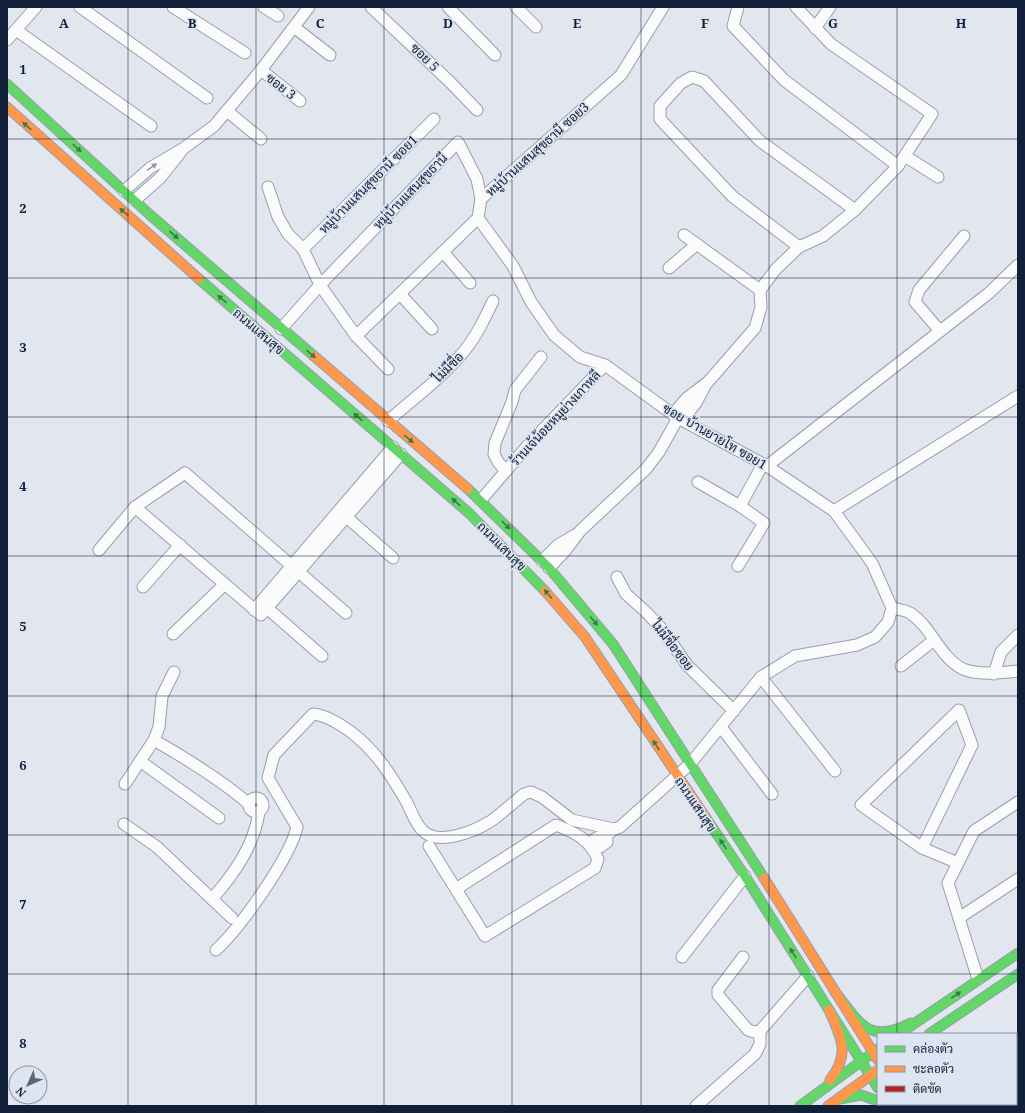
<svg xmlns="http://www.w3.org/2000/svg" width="1025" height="1113" viewBox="0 0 1025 1113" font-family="'Noto Serif',Sarabun,serif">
  <rect width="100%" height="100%" fill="#e2e6ee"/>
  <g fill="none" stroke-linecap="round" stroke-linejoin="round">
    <g stroke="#979eae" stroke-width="13">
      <g id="street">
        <polyline points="80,7 207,98"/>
        <polyline points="173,7 245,53"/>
        <polyline points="264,7 278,16"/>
        <polyline points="371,7 450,82 477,110"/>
        <polyline points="448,7 495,55"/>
        <polyline points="516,7 536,27"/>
        <polyline points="738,7 733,26 784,80 898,166"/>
        <polyline points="294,27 330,55"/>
        <polyline points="815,28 830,7"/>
        <polyline points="16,30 151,126"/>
        <polyline points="7,40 36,7"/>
        <polyline points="261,70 300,101"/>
        <polyline points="227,111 261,139"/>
        <polyline points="905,156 938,177"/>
        <polyline points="268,187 278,217 288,234 303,249 320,285 356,336 388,369"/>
        <polyline points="124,191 150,168 184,148 214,126 261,70 309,7"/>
        <polyline points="135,200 160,178 180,153"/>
        <polyline points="478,218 513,266 531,302 554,335 580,357 605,365 678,418 767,466 834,511 872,563 892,608 888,622 875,637 857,645 795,656 761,677 690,764 620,827 614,829 606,836"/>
        <polyline points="684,235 760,290"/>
        <polyline points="799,247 732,196 660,119 660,106 681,83 692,77 704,81 760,141 855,210"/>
        <polyline points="303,249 434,119"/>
        <polyline points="443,252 470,283"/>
        <polyline points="669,268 697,244"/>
        <polyline points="400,294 432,329"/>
        <polyline points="281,329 320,285 458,142 477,179 481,199"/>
        <polyline points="940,331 915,302 919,290 964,236"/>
        <polyline points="356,336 478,218 481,199 621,75 663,7"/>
        <polyline points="673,414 687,398 708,382 755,328 761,307 760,290 776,269 799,247 823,236 855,210 898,166 932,114 831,44 796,7"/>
        <polyline points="682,420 696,403 705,386"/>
        <path d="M388,421C414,398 443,377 465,350C477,335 485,318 493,301"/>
        <polyline points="767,466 989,293 1018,265"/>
        <polyline points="506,471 498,462 494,454 495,443 512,402 515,390 541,357"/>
        <polyline points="698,482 740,506 763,464"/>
        <polyline points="481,500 529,444 605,365"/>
        <polyline points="135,507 261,615 401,454"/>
        <polyline points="834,511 1018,396"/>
        <polyline points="342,513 393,558"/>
        <polyline points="99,550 135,507 185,473 346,613"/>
        <polyline points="542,561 558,545 575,535"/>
        <polyline points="738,566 764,523 740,506"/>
        <polyline points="549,568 565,551 580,531 646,469 659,452 678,418"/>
        <polyline points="617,577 626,594 645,611 663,630 687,665 734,711"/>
        <polyline points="143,587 180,545"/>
        <polyline points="267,608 322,656"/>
        <path d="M892,608C897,609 905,610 910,613C932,627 939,657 963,669C976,675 1003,673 1018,671"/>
        <polyline points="254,610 393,447"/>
        <polyline points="173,634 225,584"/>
        <polyline points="901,666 934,640"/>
        <path d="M174,672L162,696L159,727L154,740C187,759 220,779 249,804"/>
        <polyline points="994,674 1001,652 1018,635"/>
        <polyline points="761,677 835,771"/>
        <polyline points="721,727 772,794"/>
        <polyline points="140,761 219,818"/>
        <polyline points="125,784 154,740"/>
        <circle cx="256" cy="805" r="7"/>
        <polyline points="124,824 157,847 232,918"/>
        <polygon points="602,835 606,836 607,842 600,847 593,847 593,840"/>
        <path d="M429,846L485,936L595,868L598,859C589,839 576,833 556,825L456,889"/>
        <polyline points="922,848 972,745 959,710 861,805 922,848 958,863"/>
        <path d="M212,899C234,874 254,846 259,812"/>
        <polyline points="959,918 1018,879"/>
        <path d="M216,950C240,928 290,858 297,827L268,778L274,755L313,714C326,715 340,724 351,732C375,750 391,775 406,801C411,810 415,823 422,830C438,847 475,831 491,821C502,813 513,803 524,794L531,792L542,797L572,820L614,829"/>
        <polyline points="682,957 745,876"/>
        <polyline points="743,957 718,990 718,995 748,1030 754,1032 760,1031 808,976"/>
        <polyline points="978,979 948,883 974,831 1018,802"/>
        <polyline points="1016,1061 1018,1061"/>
        <polyline points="955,1104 957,1106"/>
        <polyline points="696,1106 755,1054 760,1044 760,1031"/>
        <polyline points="931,1106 935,1104"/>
        <polyline points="988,1106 989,1104"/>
      </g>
    </g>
    <g stroke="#979eae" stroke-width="11">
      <g id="fast">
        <polyline points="7,84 149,214 314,356"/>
        <polyline points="199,279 470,514 545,591"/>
        <polyline points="468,489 549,568 613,644 764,878"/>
        <polyline points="706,818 745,876 878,1088"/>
        <path d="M835,992C860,1023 868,1045 911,1023"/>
        <polyline points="899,1034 1018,953"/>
        <polyline points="929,1034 1018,974"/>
        <polyline points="840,1099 861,1095 878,1101"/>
        <polyline points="800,1106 878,1049"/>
      </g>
    </g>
    <g stroke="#979eae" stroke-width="11">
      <g id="slow">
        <polyline points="7,107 199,279"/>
        <polyline points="314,356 468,489"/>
        <polyline points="545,591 585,637 706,818"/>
        <polyline points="764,878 878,1060"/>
        <path d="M829,1010C841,1038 851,1053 830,1080"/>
        <polyline points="828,1106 878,1070"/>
      </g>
    </g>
    <g stroke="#979eae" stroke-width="11">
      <g id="jam">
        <polyline points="888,1104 889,1106"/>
        <polyline points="908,1104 909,1106"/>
      </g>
    </g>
    <use href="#street" stroke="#fbfbfc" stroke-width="11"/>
    <use href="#fast" stroke="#63d668" stroke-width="9"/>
    <use href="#slow" stroke="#ff974d" stroke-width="9"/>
    <use href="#jam" stroke="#b3261e" stroke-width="9"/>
  </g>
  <defs><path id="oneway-solid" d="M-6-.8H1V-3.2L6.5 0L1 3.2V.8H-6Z"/></defs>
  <g fill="#3a7a50">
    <use href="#oneway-solid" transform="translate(27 126) rotate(-138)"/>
    <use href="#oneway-solid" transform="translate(77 148) rotate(42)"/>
    <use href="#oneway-solid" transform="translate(124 212) rotate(-138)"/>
    <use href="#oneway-solid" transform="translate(174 235) rotate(41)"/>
    <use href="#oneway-solid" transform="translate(222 299) rotate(-139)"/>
    <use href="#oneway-solid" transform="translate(311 354) rotate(41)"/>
    <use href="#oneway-solid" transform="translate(358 417) rotate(-139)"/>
    <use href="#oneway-solid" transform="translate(409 439) rotate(40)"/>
    <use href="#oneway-solid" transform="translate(456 502) rotate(-139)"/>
    <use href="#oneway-solid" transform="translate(506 525) rotate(45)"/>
    <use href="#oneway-solid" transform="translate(548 594) rotate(-131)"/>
    <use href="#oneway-solid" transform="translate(594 621) rotate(50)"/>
    <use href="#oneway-solid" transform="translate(656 745) rotate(-123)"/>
    <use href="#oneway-solid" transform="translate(723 844) rotate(-124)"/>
    <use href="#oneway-solid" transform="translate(793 953) rotate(-122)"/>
    <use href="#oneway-solid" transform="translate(956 995) rotate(-35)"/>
  </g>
  <use fill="#9298a4" href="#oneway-solid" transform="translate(152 167) rotate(-34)"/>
  <path fill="none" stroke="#121f39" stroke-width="1" stroke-opacity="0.55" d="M128,7V1106M256,7V1106M384,7V1106M512,7V1106M641,7V1106M769,7V1106M897,7V1034M7,139H1018M7,278H1018M7,417H1018M7,556H1018M7,696H1018M7,835H1018M7,974H1018M897,1104V1106"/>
  <g text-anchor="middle" stroke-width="3.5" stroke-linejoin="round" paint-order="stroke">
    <g font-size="13" fill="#121f39" stroke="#dde5f3">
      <text transform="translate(425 57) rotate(44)" y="5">ซอย 5</text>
      <text transform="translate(281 86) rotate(38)" y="5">ซอย 3</text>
      <text transform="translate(537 149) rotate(-42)" y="5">หมู่บ้านแสนสุขธานี ซอย3</text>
      <text transform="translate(368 184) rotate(-45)" y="5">หมู่บ้านแสนสุขธานี ซอย1</text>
      <text transform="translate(410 191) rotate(-46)" y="5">หมู่บ้านแสนสุขธานี</text>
      <text transform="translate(259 331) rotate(41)" y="5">ถนนแสนสุข</text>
      <text transform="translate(448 367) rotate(-45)" y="5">ไม่มีชื่อ</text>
      <text transform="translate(555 418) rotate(-47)" y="5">ร้านเจ้น้อยหมูย่างเกาหลี</text>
      <text transform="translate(715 436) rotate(30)" y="5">ซอย บ้านยายโท ซอย1</text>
      <text transform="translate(502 546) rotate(45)" y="5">ถนนแสนสุข</text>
      <text transform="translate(673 645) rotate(52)" y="5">ไม่มีชื่อซอย</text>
      <text transform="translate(696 804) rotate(56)" y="5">ถนนแสนสุข</text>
    </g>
  </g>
  <g font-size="13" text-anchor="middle" font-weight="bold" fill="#121f39" stroke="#dde5f3" stroke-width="3.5" stroke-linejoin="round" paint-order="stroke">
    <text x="64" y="28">A</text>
    <text x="192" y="28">B</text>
    <text x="320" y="28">C</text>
    <text x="448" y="28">D</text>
    <text x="577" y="28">E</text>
    <text x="705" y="28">F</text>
    <text x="833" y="28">G</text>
    <text x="961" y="28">H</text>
    <text x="23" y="74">1</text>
    <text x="23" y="213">2</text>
    <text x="23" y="352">3</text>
    <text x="23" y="491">4</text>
    <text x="23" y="631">5</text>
    <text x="23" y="770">6</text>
    <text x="23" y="909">7</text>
    <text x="23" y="1048">8</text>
  </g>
  <rect width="1025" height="1113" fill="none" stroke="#121f39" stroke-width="16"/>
  <rect x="877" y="1033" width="140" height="72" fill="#dde5f3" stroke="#8c96a9"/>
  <rect x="885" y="1046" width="20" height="6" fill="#63d668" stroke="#8c96a9"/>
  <text x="913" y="1053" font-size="12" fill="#121f39">คล่องตัว</text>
  <rect x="885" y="1066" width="20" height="6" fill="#ff974d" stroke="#8c96a9"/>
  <text x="913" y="1073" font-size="12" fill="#121f39">ชะลอตัว</text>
  <rect x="885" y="1086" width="20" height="6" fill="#b3261e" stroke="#8c96a9"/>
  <text x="913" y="1093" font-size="12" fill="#121f39">ติดขัด</text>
  <g transform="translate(28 1085) rotate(225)"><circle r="19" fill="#dde5f3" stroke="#8c96a9"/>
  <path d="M0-3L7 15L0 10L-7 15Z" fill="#5b6578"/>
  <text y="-6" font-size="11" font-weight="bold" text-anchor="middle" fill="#121f39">N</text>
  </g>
</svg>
